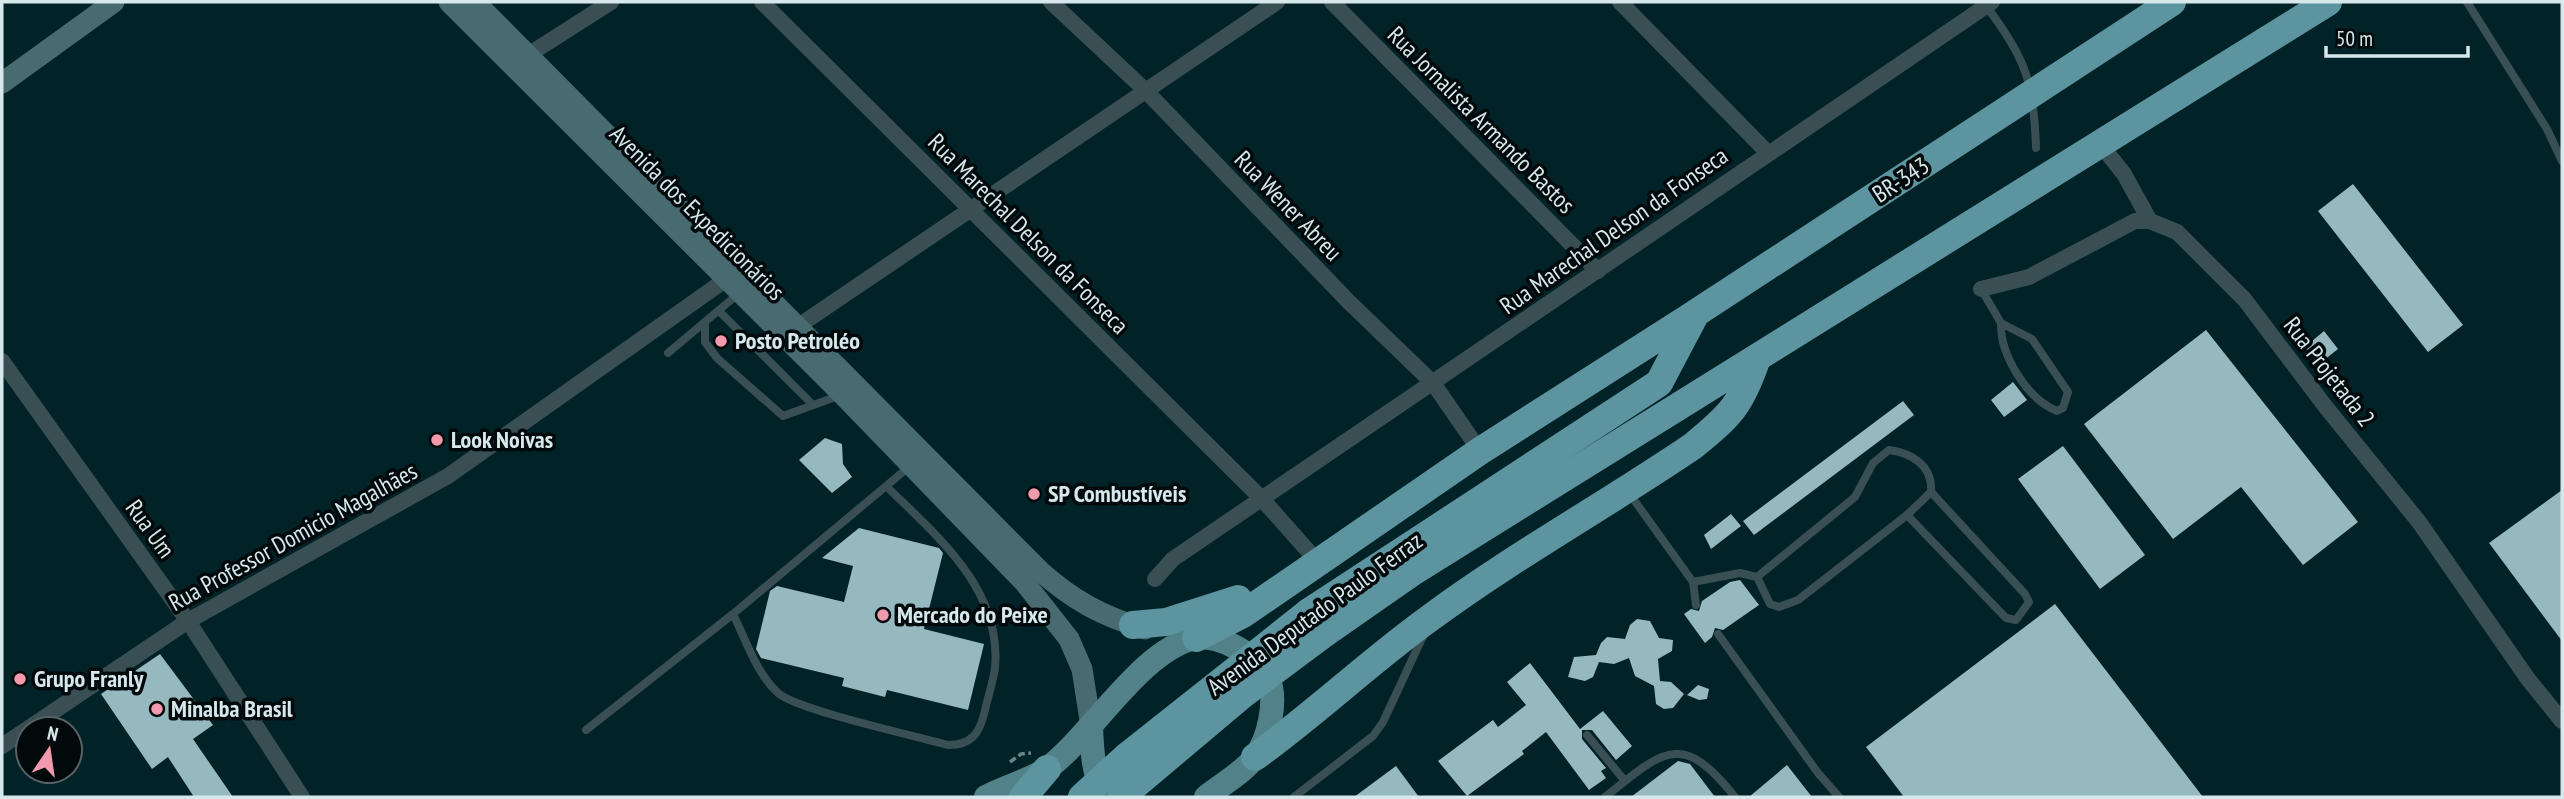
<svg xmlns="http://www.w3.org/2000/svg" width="2564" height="799" viewBox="0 0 2564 799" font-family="'PT Sans Narrow',sans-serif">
  <rect width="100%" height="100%" fill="#012227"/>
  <g fill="#96b9bf">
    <polygon points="2353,184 2463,325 2428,352 2318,211"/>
    <polygon points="2206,330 2358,522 2303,565 2241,487 2173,539 2084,424"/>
    <polygon points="2324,331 2338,349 2319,364 2305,347"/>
    <polygon points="2013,382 2027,400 2004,417 1991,400"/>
    <polygon points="1903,401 1914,415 1754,535 1743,521"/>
    <polygon points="825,438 842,444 843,464 852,477 832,493 799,460"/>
    <polygon points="2063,446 2145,555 2100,589 2018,479"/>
    <polygon points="2562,490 2562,641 2489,543"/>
    <polygon points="1731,514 1741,526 1711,549 1704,535"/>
    <polygon points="859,528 939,548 943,553 924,629 984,644 968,710 887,690 885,697 842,686 844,678 761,658 756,649 770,591 777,586 844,602 853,566 822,558"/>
    <polygon points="1740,580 1759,605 1723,630 1715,628 1712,637 1705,643 1684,614 1691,609 1699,611 1702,601 1730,582"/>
    <polygon points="2055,604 2203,797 1904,797 1866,747"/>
    <polygon points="1637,619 1650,621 1659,638 1673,640 1672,651 1658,659 1660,681 1671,682 1684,694 1673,708 1664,709 1656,704 1654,686 1635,676 1629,658 1614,664 1599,662 1593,677 1585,681 1568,677 1574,657 1596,655 1601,643 1607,637 1625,639 1630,625"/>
    <polygon points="160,654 213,725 193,739 233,797 194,797 168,757 152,769 101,694"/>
    <polygon points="1530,663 1580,729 1603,711 1632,746 1616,760 1592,730 1582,730 1582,739 1606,768 1601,771 1606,778 1589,790 1546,732 1522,751 1524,754 1467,796 1438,761 1493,720 1498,727 1526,705 1507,682"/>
    <polygon points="1698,685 1709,689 1707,699 1699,700 1687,695"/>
    <polygon points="1678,761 1690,764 1715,797 1631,797"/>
    <polygon points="1787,765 1812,797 1749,797"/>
    <polygon points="1396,766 1419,797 1354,797"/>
  </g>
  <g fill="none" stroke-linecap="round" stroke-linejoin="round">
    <polyline stroke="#6a8488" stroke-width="3.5" stroke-dasharray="7 3.5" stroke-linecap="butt" points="1010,762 1021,754 1031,753"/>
    <g stroke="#394f53" stroke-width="8">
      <polyline points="2467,2 2547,129 2562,161"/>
      <path d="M1986,6C2026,58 2034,83 2036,148"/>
      <path d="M1981,289L2001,323L2032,339L2068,392L2063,408L2057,411C2027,399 2000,355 2001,323"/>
      <polyline points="719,311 813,405"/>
      <polyline points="705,323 705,342 717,358 783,416 841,395"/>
      <polyline points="668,353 738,294"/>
      <polyline points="1629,493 1693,582 1696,605"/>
      <polyline points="1907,515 2006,618 2016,620 2029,602 2025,594 1931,492"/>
      <path d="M1693,582L1740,573L1757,577L1770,604L1779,607L1798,600L1907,515L1931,492C1933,465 1911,453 1889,450L1873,463L1855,497L1757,577"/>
      <path d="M733,614C746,640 756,673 778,693C797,710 916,736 948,745C972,745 980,733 985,710C988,697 993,682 995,668C1002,589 938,537 887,487"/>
      <polyline points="1718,634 1818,773 1839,797"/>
      <polyline points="586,730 733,614 910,466"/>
      <polyline points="1587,735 1625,781"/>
      <polyline points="1294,797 1373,736 1383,722 1424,634"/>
      <path d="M1605,797C1663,751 1681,729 1735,797"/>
    </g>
    <g stroke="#394f53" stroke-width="16">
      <polyline points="762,2 1262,499 1317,561"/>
      <polyline points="1051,2 1145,90 1349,302 1433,383 1480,451"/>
      <polyline points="1332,2 1598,271"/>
      <polyline points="1620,2 1768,153"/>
      <polyline points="528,55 611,2"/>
      <polyline points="2101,145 2124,174 2150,221"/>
      <polyline points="1981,289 2029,277 2135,221 2150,221 2177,232 2245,300 2325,406 2419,522 2528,679 2562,721"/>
      <polyline points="788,333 1277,2"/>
      <polyline points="2,361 188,621 302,797"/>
      <polyline points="1155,579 1173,559 1195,544 1992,2"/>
      <polyline points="2,746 188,621 448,476 735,273"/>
    </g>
    <g stroke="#486b72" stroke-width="21">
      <polyline points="449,2 842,394 1025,583 1069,639 1082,669 1091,726"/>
      <path d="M475,2L1040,571C1074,601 1102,616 1145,629"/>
      <polyline points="2,83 114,2"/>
    </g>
    <g stroke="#528189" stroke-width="24">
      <path d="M1091,726C1092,751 1093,776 1106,797"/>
      <path d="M986,797C1005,786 1030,781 1048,768C1092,735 1141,650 1195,638C1219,633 1261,657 1269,680C1277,701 1269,739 1255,757C1244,772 1221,785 1206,797"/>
    </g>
    <g stroke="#5c949f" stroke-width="28">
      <polyline points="1309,612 1659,383 1696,313 2172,2"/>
      <polyline points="1133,625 1166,622 1238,599"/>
      <polyline points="1325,633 1414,571 2328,2"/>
      <polyline points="1196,638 1243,614 1480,451 1693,315"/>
      <path d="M1255,757C1316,713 1369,662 1430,618C1514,556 1606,505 1693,446C1731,415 1741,405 1757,358"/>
      <polyline points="1023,797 1047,769"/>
    </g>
    <g stroke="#5c949f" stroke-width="28">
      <polyline points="1082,797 1126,757 1309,612"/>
      <polyline points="1121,797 1242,695 1325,633"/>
    </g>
  </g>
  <g fill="#f29aad" stroke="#01090b" stroke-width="2.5">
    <circle cx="721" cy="341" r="7"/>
    <circle cx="437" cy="440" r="7"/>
    <circle cx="1034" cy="494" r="7"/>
    <circle cx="883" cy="615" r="7"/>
    <circle cx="20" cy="679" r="7"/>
    <circle cx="157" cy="709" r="7"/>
  </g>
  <g text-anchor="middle" stroke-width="7" stroke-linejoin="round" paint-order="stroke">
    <g font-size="24" fill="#d6e8eb" stroke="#01090b">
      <text transform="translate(1481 120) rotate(45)" y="8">Rua Jornalista Armando Bastos</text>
      <text transform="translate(1901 180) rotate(-33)" y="8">BR-343</text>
      <text transform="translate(1288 206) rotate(46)" y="8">Rua Wener Abreu</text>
      <text transform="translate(697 213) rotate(45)" y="8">Avenida dos Expedicionários</text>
      <text transform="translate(1614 231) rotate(-35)" y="8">Rua Marechal Delson da Fonseca</text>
      <text transform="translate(1028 234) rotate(45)" y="8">Rua Marechal Delson da Fonseca</text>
      <text transform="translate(2329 372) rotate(52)" y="8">Rua Projetada 2</text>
      <text transform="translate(150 529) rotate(54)" y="8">Rua Um</text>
      <text transform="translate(293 537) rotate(-29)" y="8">Rua Professor Domicio Magalhães</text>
      <text transform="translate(1315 614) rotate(-36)" y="8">Avenida Deputado Paulo Ferraz</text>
    </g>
    <g font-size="24" font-weight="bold" fill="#d6e8eb" stroke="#01090b" text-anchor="start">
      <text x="735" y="349">Posto Petroléo</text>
      <text x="451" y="448">Look Noivas</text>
      <text x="1048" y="502">SP Combustíveis</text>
      <text x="897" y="623">Mercado do Peixe</text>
      <text x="34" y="687">Grupo Franly</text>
      <text x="171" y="717">Minalba Brasil</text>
    </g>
  </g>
  <rect width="2564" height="799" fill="none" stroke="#d6e8eb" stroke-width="7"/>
  <g transform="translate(49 750) rotate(13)"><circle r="33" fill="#01090b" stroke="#566265" stroke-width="2"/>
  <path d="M0-5L12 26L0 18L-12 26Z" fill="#f29aad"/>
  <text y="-10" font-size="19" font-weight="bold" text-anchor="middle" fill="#d6e8eb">N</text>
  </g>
  <path d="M2326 46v10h142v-10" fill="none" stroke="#d6e8eb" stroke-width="3.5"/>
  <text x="2336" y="46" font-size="21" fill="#d6e8eb" stroke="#01090b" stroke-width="5" paint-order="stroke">50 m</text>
</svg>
